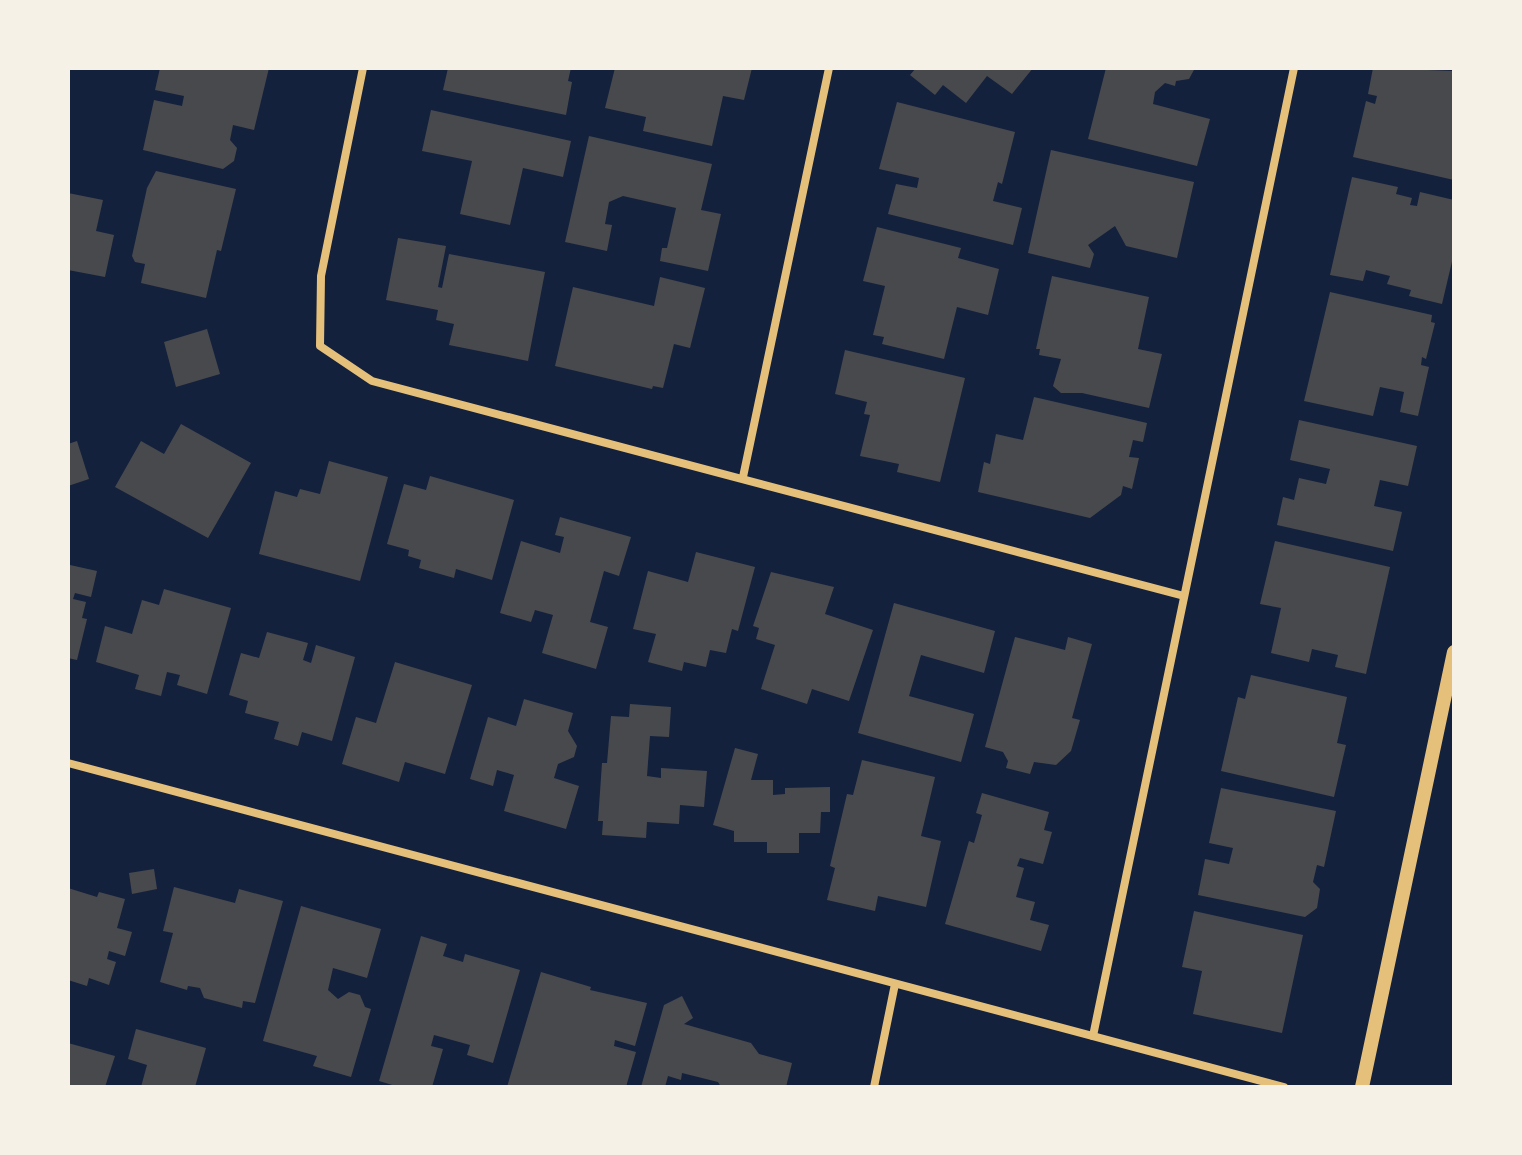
<svg xmlns="http://www.w3.org/2000/svg" width="1522" height="1155" viewBox="0 0 1522 1155" font-family="'Golos Text',sans-serif">
  <rect width="100%" height="100%" fill="#14213d"/>
  <g fill="#48494c">
    <polygon points="160,68 269,68 254,130 233,125 230,140 237,148 234,161 223,169 143,150 154,100 182,106 184,96 155,90"/>
    <polygon points="448,68 571,68 568,81 572,82 566,115 443,90"/>
    <polygon points="615,68 752,68 744,100 723,96 712,146 643,131 646,117 605,108"/>
    <polygon points="916,68 1033,68 1012,94 987,76 966,103 943,85 935,95 910,75"/>
    <polygon points="1106,68 1195,68 1189,79 1176,81 1175,86 1165,83 1155,92 1153,104 1210,119 1197,166 1088,139"/>
    <polygon points="1373,68 1454,71 1454,180 1353,157 1366,101 1375,104 1377,96 1368,94"/>
    <polygon points="897,102 1015,132 1002,184 998,182 993,201 1022,208 1013,245 888,214 896,184 917,188 919,178 879,169"/>
    <polygon points="431,110 571,141 563,177 523,168 510,225 460,214 472,161 422,151"/>
    <polygon points="589,136 712,164 701,210 721,214 708,271 660,261 662,248 667,248 676,208 623,196 609,202 605,224 612,225 607,251 565,242"/>
    <polygon points="1051,150 1194,182 1177,258 1126,246 1115,226 1088,245 1094,254 1090,268 1028,253"/>
    <polygon points="156,171 236,189 221,251 217,250 206,298 141,283 145,264 135,262 132,256 147,188"/>
    <polygon points="1352,177 1398,187 1396,194 1412,198 1410,205 1417,206 1420,192 1454,200 1454,253 1442,304 1409,296 1411,290 1387,284 1390,276 1366,270 1363,281 1330,275"/>
    <polygon points="68,193 103,200 96,231 114,235 105,277 68,270"/>
    <polygon points="877,227 961,248 958,258 999,269 988,315 957,307 944,359 882,344 884,337 873,335 885,286 863,281"/>
    <polygon points="398,238 446,246 438,287 442,288 449,254 545,272 528,361 449,345 454,324 436,320 438,310 386,300"/>
    <polygon points="1052,276 1149,297 1138,349 1162,354 1149,408 1082,393 1061,393 1053,386 1061,359 1039,355 1040,349 1036,349"/>
    <polygon points="660,277 705,288 690,348 674,344 663,388 653,386 652,389 555,366 573,287 654,306"/>
    <polygon points="1330,292 1432,315 1431,322 1435,323 1426,359 1422,357 1421,365 1429,367 1418,416 1400,412 1404,392 1380,387 1373,416 1304,401"/>
    <polygon points="207,329 220,374 176,387 164,342"/>
    <polygon points="845,350 965,378 940,482 897,472 899,464 860,456 870,415 864,414 867,402 835,394"/>
    <polygon points="1034,397 1147,423 1143,442 1133,440 1129,457 1139,458 1132,489 1123,486 1121,495 1090,518 978,492 984,462 990,464 996,434 1023,440"/>
    <polygon points="1299,420 1417,446 1408,486 1380,480 1374,506 1402,512 1393,551 1277,525 1283,497 1294,500 1299,478 1326,484 1330,469 1290,460"/>
    <polygon points="181,424 251,463 208,538 115,487 141,441 164,454"/>
    <polygon points="77,441 89,479 68,486 68,444"/>
    <polygon points="329,461 388,477 360,581 259,554 275,491 297,497 300,489 320,494"/>
    <polygon points="430,476 514,500 492,580 456,569 454,578 419,568 421,560 408,556 409,550 387,544 404,484 426,490"/>
    <polygon points="560,517 631,537 619,576 604,571 590,622 608,627 596,669 542,653 553,615 535,610 531,622 500,613 521,541 560,553 564,537 555,535"/>
    <polygon points="1275,541 1390,567 1366,674 1335,667 1338,655 1312,649 1309,662 1271,653 1281,608 1260,604"/>
    <polygon points="696,552 755,567 738,631 732,629 726,653 710,650 706,667 684,662 682,671 648,662 656,634 633,629 648,571 688,582"/>
    <polygon points="68,559 70,565 97,571 91,597 75,593 73,599 86,602 82,618 87,619 77,660 68,658"/>
    <polygon points="771,572 834,587 825,614 873,630 849,701 812,689 807,704 761,689 775,645 756,639 759,628 753,626"/>
    <polygon points="164,589 231,608 207,694 177,685 180,675 167,672 161,696 135,689 139,675 96,662 105,626 132,634 142,600 159,605"/>
    <polygon points="894,603 995,631 984,673 921,655 909,696 974,714 961,762 858,733"/>
    <polygon points="267,632 308,643 303,660 311,663 316,645 355,657 332,741 302,732 298,746 274,739 279,722 245,713 248,701 229,695 241,653 259,658"/>
    <polygon points="1015,637 1065,650 1068,637 1092,644 1072,718 1080,720 1071,751 1056,765 1034,762 1030,774 1006,768 1008,761 1003,752 985,747"/>
    <polygon points="395,662 472,685 445,774 405,762 399,782 342,764 356,717 376,723"/>
    <polygon points="1251,675 1347,697 1337,743 1346,745 1334,797 1221,771 1238,697 1245,699"/>
    <polygon points="524,699 573,713 568,731 577,746 574,757 558,764 554,778 579,786 566,829 504,811 514,775 497,770 493,786 470,779 488,717 516,726"/>
    <polygon points="630,704 671,707 669,737 650,736 647,776 661,778 661,768 707,771 704,807 680,805 679,824 647,822 646,838 602,835 603,821 598,821 602,763 607,763 611,716 629,717"/>
    <polygon points="735,748 758,754 751,780 773,780 773,795 785,794 785,788 830,787 830,812 821,812 820,833 799,833 799,853 767,853 767,842 734,842 734,831 713,825"/>
    <polygon points="862,760 935,777 921,836 941,841 926,907 878,896 875,911 827,900 835,868 830,866 847,794 853,795"/>
    <polygon points="1221,788 1336,811 1324,867 1317,865 1313,882 1320,889 1317,908 1305,917 1198,895 1205,859 1229,864 1233,848 1209,843"/>
    <polygon points="982,793 1049,812 1044,830 1052,832 1043,864 1020,858 1017,866 1024,868 1016,897 1035,902 1030,920 1049,925 1041,951 945,924 969,841 974,843 982,815 976,813"/>
    <polygon points="154,869 157,889 132,894 129,873"/>
    <polygon points="174,887 235,903 239,889 283,901 255,1003 243,1001 242,1008 204,998 200,988 188,986 187,990 160,982 173,933 163,931"/>
    <polygon points="68,888 97,897 99,892 125,899 117,928 132,932 125,956 109,951 107,959 116,962 109,985 89,978 87,986 68,980"/>
    <polygon points="301,906 381,929 367,978 333,968 328,990 338,999 349,992 360,995 365,1007 371,1009 351,1077 313,1066 317,1056 263,1041"/>
    <polygon points="1194,911 1303,935 1282,1033 1193,1014 1202,971 1182,967"/>
    <polygon points="421,936 447,944 443,956 463,962 465,954 520,970 493,1063 467,1055 470,1045 434,1035 431,1046 443,1049 432,1087 399,1087 379,1081"/>
    <polygon points="541,972 591,987 590,990 647,1003 635,1046 615,1040 614,1046 636,1052 626,1087 507,1087"/>
    <polygon points="682,996 693,1018 684,1024 751,1043 759,1054 792,1063 786,1087 721,1087 718,1082 682,1073 681,1080 668,1076 665,1087 641,1087 664,1005"/>
    <polygon points="136,1029 206,1048 195,1087 141,1087 147,1065 128,1059"/>
    <polygon points="68,1043 115,1056 105,1087 68,1087"/>
  </g>
  <g fill="none" stroke-linecap="round" stroke-linejoin="round">
    <g stroke="#e5c07b" stroke-width="8">
      <polyline points="363,68 321,276 320,346 372,381 1184,596"/>
      <polyline points="743,477 829,68"/>
      <polyline points="68,763 1284,1087"/>
      <polyline points="1093,1036 1294,68"/>
      <polyline points="874,1087 895,984"/>
    </g>
    <polyline stroke="#e5c07b" stroke-width="14" points="1362,1087 1454,652"/>
  </g>
  <rect width="1522" height="1155" fill="none" stroke="#f6f1e7" stroke-width="140"/>
</svg>
